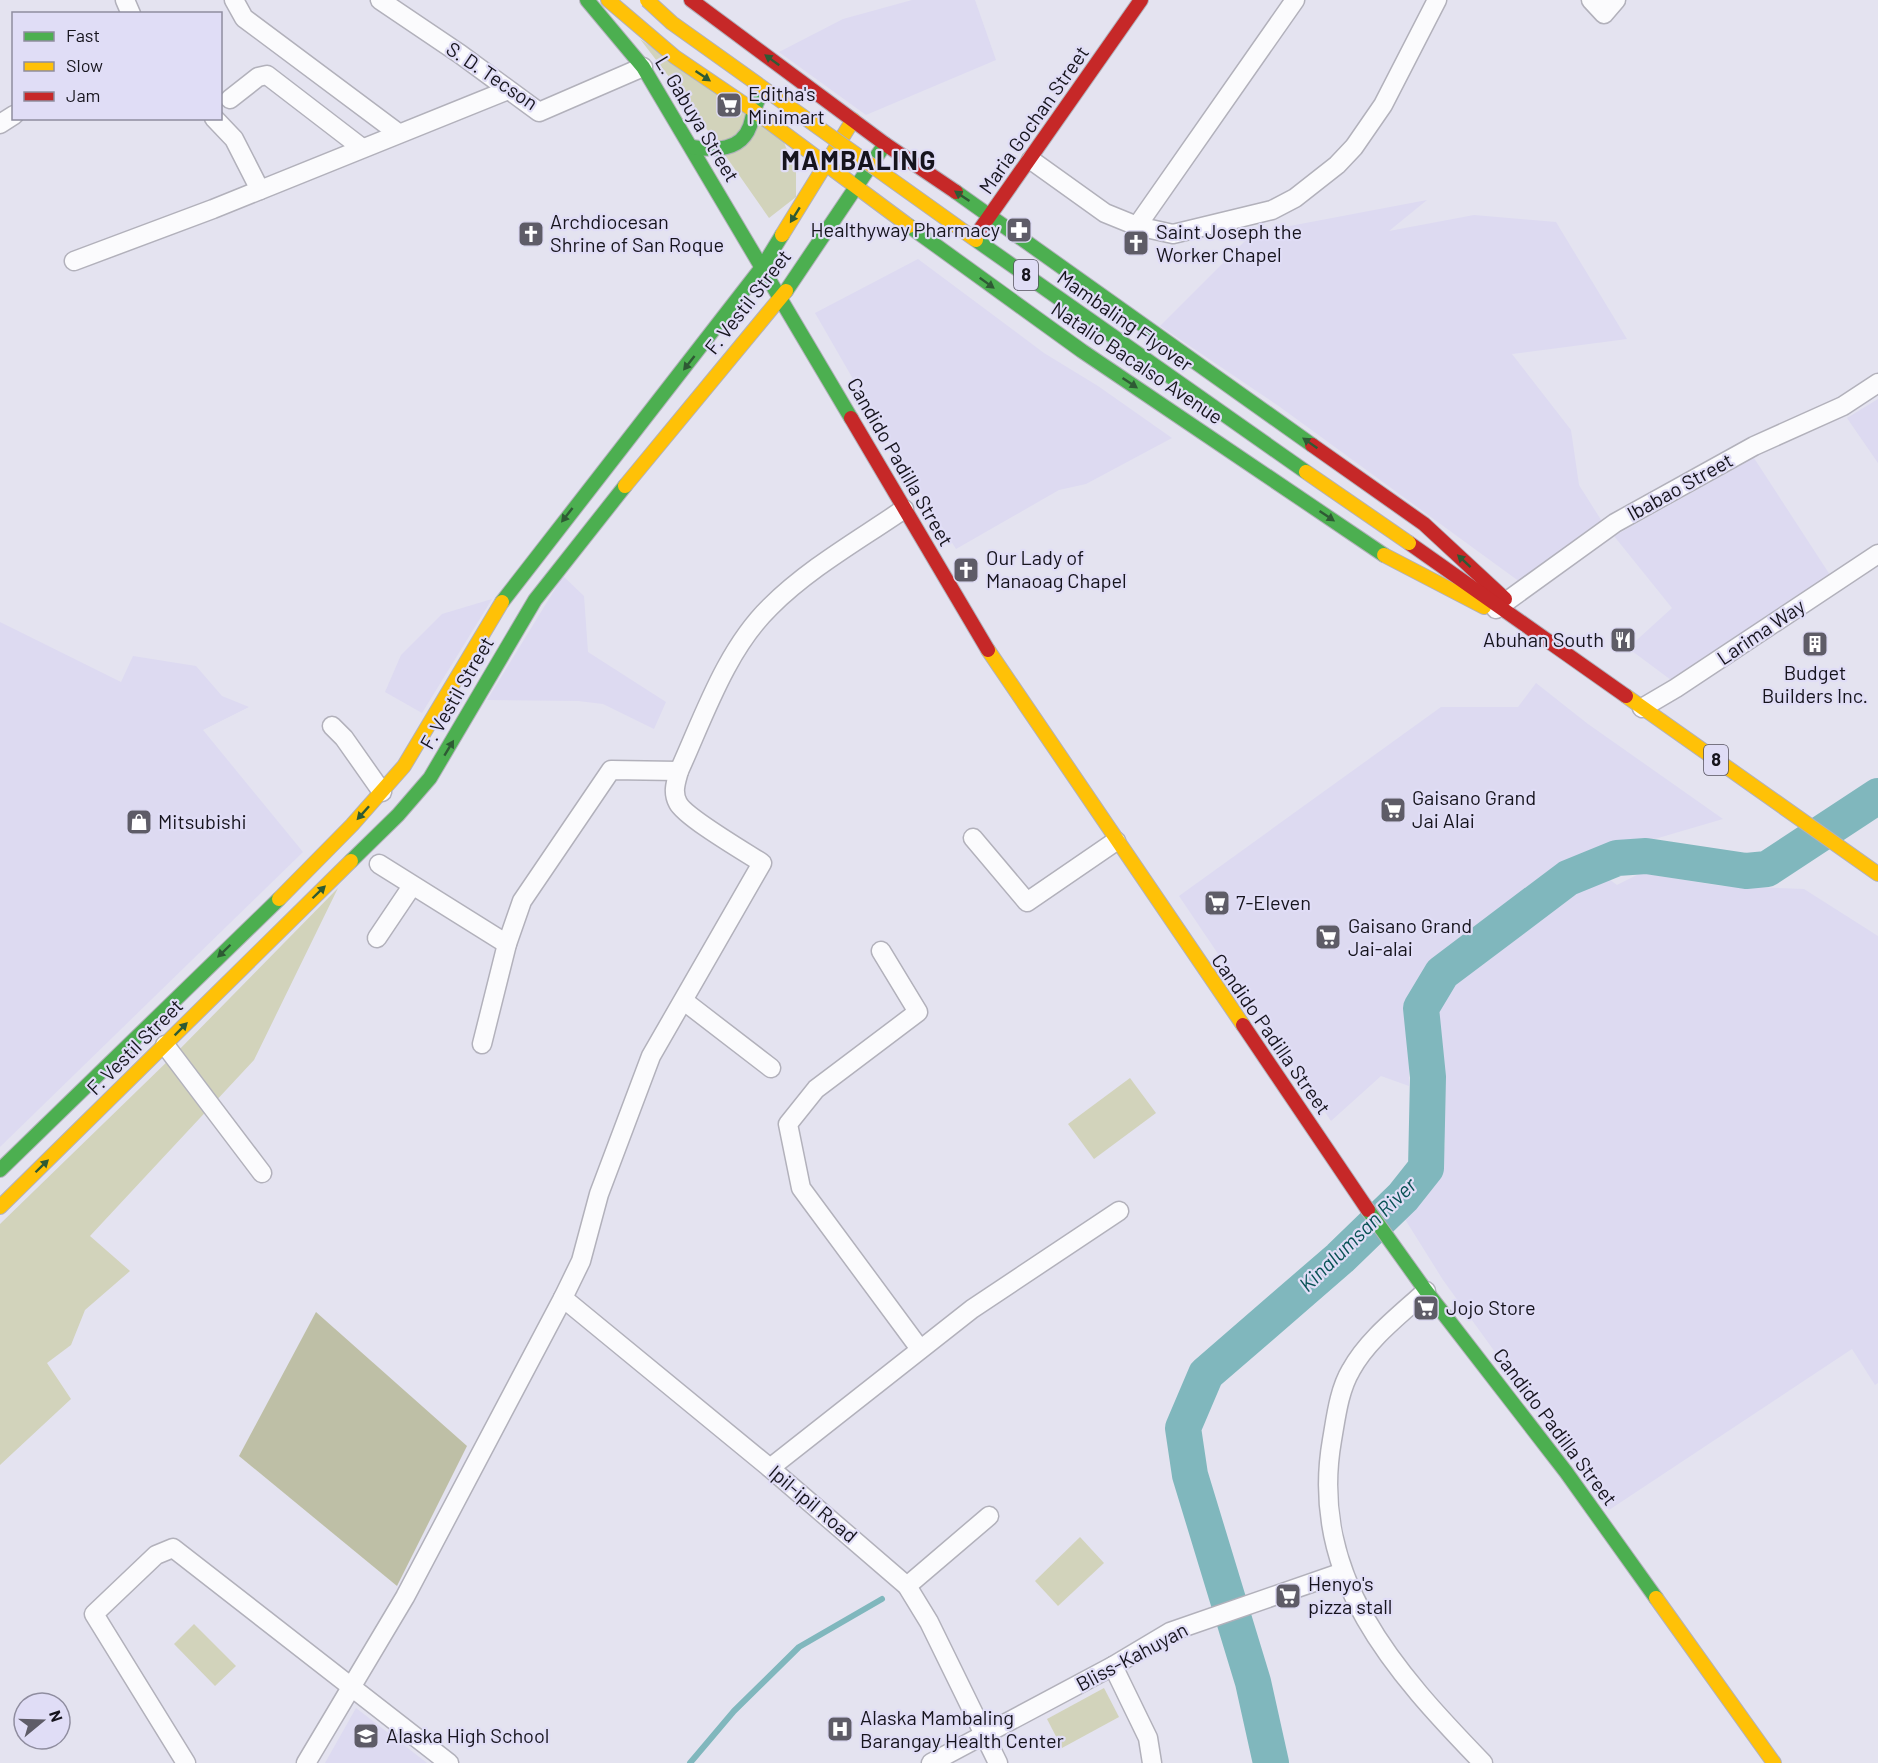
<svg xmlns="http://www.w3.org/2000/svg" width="1878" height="1763" viewBox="0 0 1878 1763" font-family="Barlow,sans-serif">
  <rect width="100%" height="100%" fill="#e4e3f0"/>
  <g fill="#dddaf1">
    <polygon points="912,0 975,0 996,60 866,115 779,52 843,19"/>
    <polygon points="1427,200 1389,231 1474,215 1556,222 1627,339 1512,354 1571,430 1579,485 1603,523 1520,582 1280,407 1160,326 1253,233"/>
    <polygon points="918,259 1044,353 1098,386 1172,438 1086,484 1059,490 956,549 891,445 815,313"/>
    <polygon points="1878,399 1878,463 1847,418"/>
    <polygon points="1754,458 1832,578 1675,683 1628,648 1672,608 1614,536"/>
    <polygon points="563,576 584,596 588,652 666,702 654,729 603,704 578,701 487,700"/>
    <polygon points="492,599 422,713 385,692 401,655 442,614"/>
    <polygon points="0,622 121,682 133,656 196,666 222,696 249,707 203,730 303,852 0,1147"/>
    <polygon points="1536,683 1588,724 1723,819 1566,865 1429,969 1417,1006 1409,1053 1409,1086 1381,1076 1331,1121 1179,896 1441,707 1518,707"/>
    <polygon points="1601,873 1617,885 1641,873 1722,886 1804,889 1878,936 1878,1383 1875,1385 1852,1349 1609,1510 1443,1280 1403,1216 1442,1163 1445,1143 1437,1082 1436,1024 1441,993 1469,962"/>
    <polygon points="356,1708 427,1763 325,1763"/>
  </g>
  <g fill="#d2d3bb">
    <polygon points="640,39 783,140 796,172 796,197 769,218 683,95"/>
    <polygon points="338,888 254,1060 90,1236 130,1271 85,1310 71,1345 47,1363 71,1399 0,1465 0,1224 174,1055"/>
    <polygon points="1130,1078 1156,1113 1094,1159 1068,1124"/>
    <polygon points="1080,1537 1104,1563 1058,1606 1035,1581"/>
    <polygon points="194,1624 236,1666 215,1686 174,1644"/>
    <polygon points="1104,1688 1119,1717 1062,1748 1047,1719"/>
  </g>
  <polygon fill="#bebfa6" points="316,1312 467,1446 397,1586 239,1456"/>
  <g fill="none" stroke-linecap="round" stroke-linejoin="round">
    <polyline stroke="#80b7bd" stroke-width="6" points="690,1763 734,1711 799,1647 882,1599"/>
    <polyline stroke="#80b7bd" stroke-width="36" points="1271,1763 1253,1682 1190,1475 1183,1428 1206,1374 1340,1258 1403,1197 1426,1168 1428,1077 1421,1008 1442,973 1568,878 1617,858 1646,856 1746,871 1767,869 1878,796"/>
    <g stroke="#b2b1bb" stroke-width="21">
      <g id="street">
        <polyline points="125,0 131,14"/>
        <polyline points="234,0 244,18 398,133"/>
        <polyline points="380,0 460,54 539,112 643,67"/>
        <polyline points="1591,0 1604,14 1616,0"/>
        <polyline points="230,99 258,77 267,75 362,148"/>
        <polyline points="214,118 234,139 260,190"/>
        <polyline points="0,124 14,115"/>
        <polyline points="1031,160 1105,213 1137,226 1173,234 1272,210 1295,198 1337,165 1354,147 1383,105 1437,0"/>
        <polyline points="1137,226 1295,0"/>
        <polyline points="74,261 213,209 508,90"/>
        <polyline points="1496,609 1615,523 1754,446 1843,406 1878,383"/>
        <polyline points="1642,708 1676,688 1878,554"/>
        <polyline points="332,726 344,738 382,792"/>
        <polyline points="973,838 1027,902 1116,841"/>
        <polyline points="379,864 507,944"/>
        <polyline points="377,938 412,886"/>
        <polyline points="881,951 918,1012 816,1089 788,1124 801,1188 920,1349"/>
        <polyline points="684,1001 771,1068"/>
        <polyline points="482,1044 507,944 522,901 611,770 679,771"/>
        <polyline points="165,1045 262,1173"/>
        <path d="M1426,1291C1400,1315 1368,1339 1351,1370C1339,1390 1336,1417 1332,1440C1308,1577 1395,1672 1483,1763"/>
        <polyline points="563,1298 770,1468 907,1586 929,1622 998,1763"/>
        <polyline points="770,1468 972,1309 1119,1211"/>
        <polyline points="907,1586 989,1516"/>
        <polyline points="1113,1666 1148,1738 1152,1763"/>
        <polyline points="186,1763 94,1614 156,1555 173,1548 449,1763"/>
        <path d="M306,1763L405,1597L563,1298L581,1261L599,1194L651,1056L762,863C745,852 685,817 678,803C672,792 676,782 679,771C704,716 726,650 770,607C809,568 859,540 904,509"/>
        <polyline points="931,1763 1113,1666 1170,1632 1343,1572"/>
      </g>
    </g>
    <g stroke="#b2b1bb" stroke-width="16">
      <g id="fast">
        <polyline points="587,0 643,67 851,418"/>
        <path d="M692,147C715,151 741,151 750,126C753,116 754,107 759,98"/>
        <polyline points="956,192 1312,445"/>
        <polyline points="909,226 1082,351 1384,555"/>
        <polyline points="786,291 885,144"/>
        <polyline points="502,602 763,266 782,235"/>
        <polyline points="351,861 398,815 430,778 535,600 625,486"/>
        <polyline points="0,1170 279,899"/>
        <polyline points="1368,1210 1426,1291 1566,1472 1656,1598"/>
      </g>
    </g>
    <g stroke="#b2b1bb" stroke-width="16">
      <g id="slow">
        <polyline points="608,0 675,57 753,110 909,226"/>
        <polyline points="782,235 853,120"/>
        <polyline points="625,486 786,291"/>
        <polyline points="1384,555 1484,607"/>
        <polyline points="988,650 1243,1025"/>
        <polyline points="1626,696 1878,874"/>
        <polyline points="279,899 352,825 404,766 502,602"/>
        <polyline points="0,1207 351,861"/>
        <polyline points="1656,1598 1774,1763"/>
      </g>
    </g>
    <g stroke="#b2b1bb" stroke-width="16">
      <g id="jam">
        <polyline points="691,0 885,144 956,192"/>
        <polyline points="981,228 1141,0"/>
        <polyline points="851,418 988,650"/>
        <polyline points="1312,445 1424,524 1505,599"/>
        <polyline points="1409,543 1626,696"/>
        <polyline points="1243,1025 1368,1210"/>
      </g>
    </g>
    <use href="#street" stroke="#fbfbfd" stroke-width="18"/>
    <use href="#fast" stroke="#4caf50" stroke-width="14"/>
    <use href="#slow" stroke="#ffc107" stroke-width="14"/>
    <use href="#jam" stroke="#c62828" stroke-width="14"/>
    <g stroke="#b2b1bb" stroke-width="16" stroke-linecap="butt">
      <polyline id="fast-bridge" points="976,240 1306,472"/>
    </g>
    <g stroke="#b2b1bb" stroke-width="16" stroke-linecap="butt">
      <g id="slow-bridge">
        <polyline points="647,0 672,23 976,240"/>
        <polyline points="1306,472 1409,543"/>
      </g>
    </g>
    <use href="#fast-bridge" stroke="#4caf50" stroke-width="14"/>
    <use href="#slow-bridge" stroke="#ffc107" stroke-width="14"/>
  </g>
  <defs><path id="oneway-solid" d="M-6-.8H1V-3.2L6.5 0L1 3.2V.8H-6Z" transform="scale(1.5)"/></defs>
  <g fill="#2e5a34">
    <use href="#oneway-solid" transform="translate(772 60) rotate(-144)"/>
    <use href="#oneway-solid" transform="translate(703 76) rotate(34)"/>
    <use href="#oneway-solid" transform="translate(962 196) rotate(-146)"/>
    <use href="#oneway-solid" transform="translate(795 215) rotate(122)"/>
    <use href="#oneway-solid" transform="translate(987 283) rotate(36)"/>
    <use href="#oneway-solid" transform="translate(689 363) rotate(128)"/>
    <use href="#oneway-solid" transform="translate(1130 383) rotate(34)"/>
    <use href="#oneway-solid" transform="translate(1310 443) rotate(-145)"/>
    <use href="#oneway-solid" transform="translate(567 515) rotate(128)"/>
    <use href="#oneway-solid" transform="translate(1327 516) rotate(34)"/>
    <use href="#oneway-solid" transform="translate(1464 561) rotate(-137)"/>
    <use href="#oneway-solid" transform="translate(449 748) rotate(-59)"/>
    <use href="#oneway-solid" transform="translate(363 813) rotate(132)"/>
    <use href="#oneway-solid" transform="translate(319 892) rotate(-44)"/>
    <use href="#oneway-solid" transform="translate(224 951) rotate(136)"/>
    <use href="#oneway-solid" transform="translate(181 1029) rotate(-45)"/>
    <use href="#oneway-solid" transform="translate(42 1166) rotate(-44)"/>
  </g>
  <defs>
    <g id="supermarket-square" transform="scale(1.35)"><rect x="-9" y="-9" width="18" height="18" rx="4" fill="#5e5c67" stroke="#e0ddf6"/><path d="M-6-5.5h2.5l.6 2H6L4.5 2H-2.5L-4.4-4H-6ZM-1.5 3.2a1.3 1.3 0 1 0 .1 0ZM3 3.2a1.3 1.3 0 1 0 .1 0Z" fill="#fff"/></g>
    <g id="pharmacy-square" transform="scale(1.35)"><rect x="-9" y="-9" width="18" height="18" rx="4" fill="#5e5c67" stroke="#e0ddf6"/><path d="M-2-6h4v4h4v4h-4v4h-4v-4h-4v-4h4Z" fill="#fff"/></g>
    <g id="church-square" transform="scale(1.35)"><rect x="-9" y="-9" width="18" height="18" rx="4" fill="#5e5c67" stroke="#e0ddf6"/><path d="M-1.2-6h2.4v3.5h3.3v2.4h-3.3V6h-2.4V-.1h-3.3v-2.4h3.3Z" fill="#fff"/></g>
    <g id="restaurant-square" transform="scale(1.35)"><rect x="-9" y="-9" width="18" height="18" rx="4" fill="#5e5c67" stroke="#e0ddf6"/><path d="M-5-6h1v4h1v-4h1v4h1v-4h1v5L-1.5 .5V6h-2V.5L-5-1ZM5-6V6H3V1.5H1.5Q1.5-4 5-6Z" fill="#fff"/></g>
    <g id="building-square" transform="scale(1.35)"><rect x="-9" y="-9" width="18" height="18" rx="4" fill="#5e5c67" stroke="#e0ddf6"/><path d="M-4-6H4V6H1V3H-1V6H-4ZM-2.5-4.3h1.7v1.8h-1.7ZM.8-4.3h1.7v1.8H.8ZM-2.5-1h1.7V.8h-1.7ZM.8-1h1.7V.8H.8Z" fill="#fff"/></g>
    <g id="shop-square" transform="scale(1.35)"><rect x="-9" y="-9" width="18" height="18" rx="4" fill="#5e5c67" stroke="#e0ddf6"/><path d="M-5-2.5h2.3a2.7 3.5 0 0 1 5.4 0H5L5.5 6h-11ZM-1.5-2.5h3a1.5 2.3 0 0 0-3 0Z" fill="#fff"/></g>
    <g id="hospital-square" transform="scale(1.35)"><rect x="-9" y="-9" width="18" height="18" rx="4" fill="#5e5c67" stroke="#e0ddf6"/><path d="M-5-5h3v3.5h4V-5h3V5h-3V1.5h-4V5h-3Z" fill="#fff"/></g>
    <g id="school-square" transform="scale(1.35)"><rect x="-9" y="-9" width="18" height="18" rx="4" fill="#5e5c67" stroke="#e0ddf6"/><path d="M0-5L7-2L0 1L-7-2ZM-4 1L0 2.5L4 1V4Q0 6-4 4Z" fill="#fff"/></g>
  </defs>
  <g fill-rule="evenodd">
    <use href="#supermarket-square" x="729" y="105"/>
    <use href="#pharmacy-square" x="1019" y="230"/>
    <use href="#church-square" x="531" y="234"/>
    <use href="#church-square" x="1136" y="243"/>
    <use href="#church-square" x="966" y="570"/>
    <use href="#restaurant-square" x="1623" y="640"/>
    <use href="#building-square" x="1815" y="644"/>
    <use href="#supermarket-square" x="1393" y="810"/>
    <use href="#shop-square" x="139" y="822"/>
    <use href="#supermarket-square" x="1217" y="903"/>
    <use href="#supermarket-square" x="1328" y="937"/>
    <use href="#supermarket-square" x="1426" y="1308"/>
    <use href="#supermarket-square" x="1288" y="1596"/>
    <use href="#hospital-square" x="840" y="1729"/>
    <use href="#school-square" x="366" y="1736"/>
  </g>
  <g text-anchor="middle" stroke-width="4.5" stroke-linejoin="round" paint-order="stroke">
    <g fill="#e0ddf6" stroke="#53505e" stroke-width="1.5">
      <rect x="1014" y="260" width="24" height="30" rx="4.5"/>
      <rect x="1704" y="745" width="24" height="30" rx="4.5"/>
    </g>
    <g font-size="18" font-weight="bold" fill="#16141d">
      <text x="1026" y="281">8</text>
      <text x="1716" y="766">8</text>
    </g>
    <g font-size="20" fill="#16141d" stroke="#e0ddf6">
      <text transform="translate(492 76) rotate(34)" y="7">S. D. Tecson</text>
      <text transform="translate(697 119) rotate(59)" y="7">L. Gabuya Street</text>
      <text transform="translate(1034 120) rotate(-55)" y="7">Maria Gochan Street</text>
      <text transform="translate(748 302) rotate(-52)" y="7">F. Vestil Street</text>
      <text transform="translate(1125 321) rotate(35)" y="7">Mambaling Flyover</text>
      <text transform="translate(1137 363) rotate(34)" y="7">Natalio Bacalso Avenue</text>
      <text transform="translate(900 462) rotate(60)" y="7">Candido Padilla Street</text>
      <text transform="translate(1680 487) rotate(-29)" y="7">Ibabao Street</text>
      <text transform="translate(1761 632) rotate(-34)" y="7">Larima Way</text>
      <text transform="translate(457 693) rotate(-60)" y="7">F. Vestil Street</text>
      <text transform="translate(1271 1034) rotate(55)" y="7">Candido Padilla Street</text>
      <text transform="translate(135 1047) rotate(-45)" y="7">F. Vestil Street</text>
      <text transform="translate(1555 1427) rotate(53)" y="7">Candido Padilla Street</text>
      <text transform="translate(813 1504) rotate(40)" y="7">Ipil-ipil Road</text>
      <text transform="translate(1132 1657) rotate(-28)" y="7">Bliss-Kahuyan</text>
    </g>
    <g font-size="20" fill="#16141d" stroke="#e0ddf6" text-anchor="start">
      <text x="748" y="101">Editha's<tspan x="748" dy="23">Minimart</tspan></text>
      <text x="550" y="229">Archdiocesan<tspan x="550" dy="23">Shrine of San Roque</tspan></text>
      <text x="1000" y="237" text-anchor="end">Healthyway Pharmacy</text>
      <text x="1156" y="239">Saint Joseph the<tspan x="1156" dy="23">Worker Chapel</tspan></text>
      <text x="986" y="565">Our Lady of<tspan x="986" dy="23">Manaoag Chapel</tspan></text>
      <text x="1604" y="647" text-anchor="end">Abuhan South</text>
      <text x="1815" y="680" text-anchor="middle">Budget<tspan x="1815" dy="23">Builders Inc.</tspan></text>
      <text x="1412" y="805">Gaisano Grand<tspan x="1412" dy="23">Jai Alai</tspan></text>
      <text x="158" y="829">Mitsubishi</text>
      <text x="1236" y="910">7-Eleven</text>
      <text x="1348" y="933">Gaisano Grand<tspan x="1348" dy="23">Jai-alai</tspan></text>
      <text x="1446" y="1315">Jojo Store</text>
      <text x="1308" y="1591">Henyo's<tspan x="1308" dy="23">pizza stall</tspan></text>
      <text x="860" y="1725">Alaska Mambaling<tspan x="860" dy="23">Barangay Health Center</tspan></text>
      <text x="386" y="1743">Alaska High School</text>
    </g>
    <g font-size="21" font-style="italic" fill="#085154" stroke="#e0ddf6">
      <text transform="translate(1358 1235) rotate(-44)" y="7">Kinalumsan River</text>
    </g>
    <g font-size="26" font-weight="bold" letter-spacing="1.5" fill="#16141d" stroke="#e0ddf6">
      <text x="859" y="170">MAMBALING</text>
    </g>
  </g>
  <rect x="12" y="12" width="210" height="108" fill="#e0ddf6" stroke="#8f8d9f" stroke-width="1.5"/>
  <rect x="24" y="32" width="30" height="9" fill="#4caf50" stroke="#8f8d9f" stroke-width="1.5"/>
  <text x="66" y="42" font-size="18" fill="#16141d">Fast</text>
  <rect x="24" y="62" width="30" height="9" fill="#ffc107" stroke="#8f8d9f" stroke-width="1.5"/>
  <text x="66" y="72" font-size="18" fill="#16141d">Slow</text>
  <rect x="24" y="92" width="30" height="9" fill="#c62828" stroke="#8f8d9f" stroke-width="1.5"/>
  <text x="66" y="102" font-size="18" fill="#16141d">Jam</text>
  <g transform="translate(42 1721) rotate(71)"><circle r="28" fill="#e0ddf6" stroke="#8f8d9f" stroke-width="1.5"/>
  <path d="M0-4.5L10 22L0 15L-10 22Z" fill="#5e5c67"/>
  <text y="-9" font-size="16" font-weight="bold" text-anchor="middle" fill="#16141d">N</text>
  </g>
</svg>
